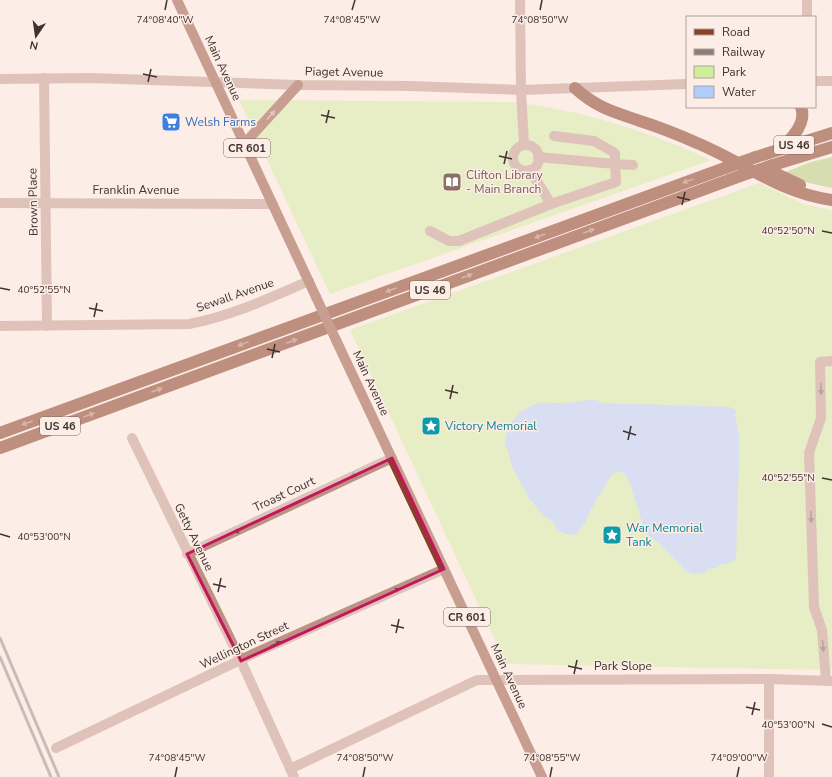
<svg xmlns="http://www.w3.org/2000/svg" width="832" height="777" viewBox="0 0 832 777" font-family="'Nunito Sans',sans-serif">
  <rect width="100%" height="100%" fill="#fcede7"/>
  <g fill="#ceee99">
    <path d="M239,100L509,102C580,109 647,131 711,160L330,294Z"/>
    <polygon points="759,183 803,204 832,210 832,670 506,664 350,330"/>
  </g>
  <polygon fill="#a8ca6c" points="832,157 832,188 809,183 780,174 811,162"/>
  <path fill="#afcdfe" d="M596,400L603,403L730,407L737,411L735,414L739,437V460L736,559L728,564L724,563L716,568L708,569L705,573L693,574L686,571L660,544L646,534L629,481L624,473L618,471L612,474L590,511L585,523L575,535L565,534L557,530L554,523L543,515L529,498L512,467L507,447H505C504,426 520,406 541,403C550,402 560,404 569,403C577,401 587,400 596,400Z"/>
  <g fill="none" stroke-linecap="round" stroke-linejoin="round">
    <g stroke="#bd9183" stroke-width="10">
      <polyline points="520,0 521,90 524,144"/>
      <polyline points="807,0 807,17"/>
      <polyline points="44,78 47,326"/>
      <polyline points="0,79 90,78 298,85 410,86 521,90 687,84"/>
      <polyline points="815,81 832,81"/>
      <polyline points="554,136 594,141 615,153 615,164 633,165"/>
      <circle cx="526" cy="158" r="13"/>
      <polyline points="538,157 615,164 616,182 551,204"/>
      <polyline points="0,203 273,204"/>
      <polyline points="430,231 449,241 459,241 551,204 530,170"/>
      <path d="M0,326L189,324C231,316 270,298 309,281"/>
      <polyline points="132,438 241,661 294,777"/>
      <polyline points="187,554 392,458"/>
      <polyline points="826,681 822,630 814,607 809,453 821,418 820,362 832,361"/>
      <polyline points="56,748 255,653 444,569"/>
      <polyline points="290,769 477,680 769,679 832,681"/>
      <polyline points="769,777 769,679"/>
    </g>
    <g stroke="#893f28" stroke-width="10">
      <polyline points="177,0 316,297"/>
      <polyline points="244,144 298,85"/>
      <polyline points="336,340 542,777"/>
    </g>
    <g stroke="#741d00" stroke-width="12">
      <path d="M575,88C597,108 614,112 640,121C659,127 679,135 697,143C743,162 782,194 832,200"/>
      <path d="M783,147C793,137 807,122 801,107"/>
      <polyline points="756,157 832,133"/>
      <polyline points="773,165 832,147"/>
      <polyline points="766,169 800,185"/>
      <polyline points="0,433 725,168"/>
      <polyline points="0,448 740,176"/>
    </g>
    <g stroke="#8c7e79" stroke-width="3">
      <polyline points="0,638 59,777"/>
      <polyline points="0,657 51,777"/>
    </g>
    <polyline stroke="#893f28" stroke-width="10" points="316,297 336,340"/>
    <g stroke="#741d00" stroke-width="12">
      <polyline points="725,168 756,157"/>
      <polyline points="740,176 773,165"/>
    </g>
  </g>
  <defs><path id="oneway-solid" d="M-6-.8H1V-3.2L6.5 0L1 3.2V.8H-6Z"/></defs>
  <use fill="#c29688" href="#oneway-solid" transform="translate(271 115) rotate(-48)"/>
  <g fill="#aa705c">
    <use href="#oneway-solid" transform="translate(688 181) rotate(160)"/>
    <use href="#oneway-solid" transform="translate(589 231) rotate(-20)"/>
    <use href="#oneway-solid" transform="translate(540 236) rotate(160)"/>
    <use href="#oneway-solid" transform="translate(467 276) rotate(-20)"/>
    <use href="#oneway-solid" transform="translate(391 290) rotate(160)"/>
    <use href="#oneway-solid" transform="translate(292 341) rotate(-20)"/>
    <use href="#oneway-solid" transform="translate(243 344) rotate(159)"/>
    <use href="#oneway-solid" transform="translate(157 390) rotate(-20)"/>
    <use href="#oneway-solid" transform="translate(89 415) rotate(-20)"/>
    <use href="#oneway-solid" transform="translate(27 423) rotate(160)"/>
  </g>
  <g fill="#664e47">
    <use href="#oneway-solid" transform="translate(821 389) rotate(90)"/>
    <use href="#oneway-solid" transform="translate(356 474) rotate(155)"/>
    <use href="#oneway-solid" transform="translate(811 517) rotate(88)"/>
    <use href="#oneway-solid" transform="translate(239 530) rotate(155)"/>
    <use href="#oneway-solid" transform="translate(395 591) rotate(-24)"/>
    <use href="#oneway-solid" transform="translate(276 644) rotate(-24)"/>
    <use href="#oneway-solid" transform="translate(823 646) rotate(86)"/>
  </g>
  <path d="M0 0H832V777H0ZM392,458L444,569L241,661L187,554Z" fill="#fcede7" fill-opacity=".55" fill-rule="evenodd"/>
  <path fill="none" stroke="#c2185b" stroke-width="3" stroke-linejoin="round" d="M392,458L444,569L241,661L187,554Z"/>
  <path fill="none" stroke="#40322d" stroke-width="1.5" d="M165,10L167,0M352,10L355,0M540,10L542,0M143,74L157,77M148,82L151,69M321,115L335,118M326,123L329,110M499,156L512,159M504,164L507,151M677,197L690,200M682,205L685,192M822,231L832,233M0,288L10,290M89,308L103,311M94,317L97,303M267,349L280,352M272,358L275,344M445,390L458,393M450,399L453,385M623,431L636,435M628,440L631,426M822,478L832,480M0,534L10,537M213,584L226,587M218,592L221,578M391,625L404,628M396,633L399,619M568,666L582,669M574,674L577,660M746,707L760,710M752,715L755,702M822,724L832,727M175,777L177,767M363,777L365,767M550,777L552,767M737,777L739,767"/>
  <defs>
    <g id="supermarket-square" transform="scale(1)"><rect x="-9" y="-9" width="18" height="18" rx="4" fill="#3f7fe0" stroke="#fcede7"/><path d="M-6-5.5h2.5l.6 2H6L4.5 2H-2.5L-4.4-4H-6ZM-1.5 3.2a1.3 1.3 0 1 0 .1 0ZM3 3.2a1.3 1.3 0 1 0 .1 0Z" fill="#fff"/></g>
    <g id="library-square" transform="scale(1)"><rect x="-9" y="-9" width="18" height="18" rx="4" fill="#8d6e63" stroke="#fcede7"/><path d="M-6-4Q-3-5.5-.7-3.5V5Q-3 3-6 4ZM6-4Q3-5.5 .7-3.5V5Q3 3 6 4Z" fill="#fff"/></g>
    <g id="sight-square" transform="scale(1)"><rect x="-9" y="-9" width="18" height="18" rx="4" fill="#0f9aa8" stroke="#fcede7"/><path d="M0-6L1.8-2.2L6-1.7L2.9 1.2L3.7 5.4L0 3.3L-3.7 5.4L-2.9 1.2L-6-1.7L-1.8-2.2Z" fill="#fff"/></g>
  </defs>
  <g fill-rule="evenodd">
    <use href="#supermarket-square" x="171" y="122"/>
    <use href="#library-square" x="452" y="182"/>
    <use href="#sight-square" x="431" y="426"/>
    <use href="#sight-square" x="612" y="535"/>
  </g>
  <g text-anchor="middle" stroke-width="3" stroke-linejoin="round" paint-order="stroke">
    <g fill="#fcede7" stroke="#786a65" stroke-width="1">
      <rect x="774" y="136" width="40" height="18" rx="3"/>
      <rect x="224" y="139" width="46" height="18" rx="3"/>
      <rect x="410" y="281" width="40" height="18" rx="3"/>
      <rect x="40" y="417" width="40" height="18" rx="3"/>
      <rect x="444" y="608" width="46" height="18" rx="3"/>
    </g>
    <g font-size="11" font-weight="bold" fill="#40322d">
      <text x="794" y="149">US 46</text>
      <text x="247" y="152">CR 601</text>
      <text x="430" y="294">US 46</text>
      <text x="60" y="430">US 46</text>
      <text x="467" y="621">CR 601</text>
    </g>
    <g font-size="12" fill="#40322d" stroke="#fcede7">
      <text transform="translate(223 68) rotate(65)" y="4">Main Avenue</text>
      <text transform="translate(344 72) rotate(1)" y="4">Piaget Avenue</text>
      <text x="136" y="194">Franklin Avenue</text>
      <text transform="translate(33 202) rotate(-91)" y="4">Brown Place</text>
      <text transform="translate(235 295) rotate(-19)" y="4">Sewall Avenue</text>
      <text transform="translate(371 383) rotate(65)" y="4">Main Avenue</text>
      <text transform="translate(284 494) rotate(-25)" y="4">Troast Court</text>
      <text transform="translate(194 537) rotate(64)" y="4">Getty Avenue</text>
      <text transform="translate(244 645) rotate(-25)" y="4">Wellington Street</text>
      <text x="623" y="670">Park Slope</text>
      <text transform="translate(509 676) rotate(65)" y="4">Main Avenue</text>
    </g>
    <g font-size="12" fill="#366cbe" stroke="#fcede7" text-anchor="start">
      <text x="185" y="126">Welsh Farms</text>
    </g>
    <g font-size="12" fill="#785e54" stroke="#fcede7" text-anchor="start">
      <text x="466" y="179">Clifton Library<tspan x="466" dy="14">- Main Branch</tspan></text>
    </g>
    <g font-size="12" fill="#0d838f" stroke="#fcede7" text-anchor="start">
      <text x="445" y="430">Victory Memorial</text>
      <text x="626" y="532">War Memorial<tspan x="626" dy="14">Tank</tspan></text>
    </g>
  </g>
  <g font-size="10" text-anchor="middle" fill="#40322d" stroke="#fcede7" stroke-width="3" stroke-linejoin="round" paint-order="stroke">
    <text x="165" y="23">74°08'40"W</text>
    <text x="352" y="23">74°08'45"W</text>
    <text x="540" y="23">74°08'50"W</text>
    <text x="788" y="234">40°52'50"N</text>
    <text x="44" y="293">40°52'55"N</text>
    <text x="788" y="481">40°52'55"N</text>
    <text x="44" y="540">40°53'00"N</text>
    <text x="788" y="728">40°53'00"N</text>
    <text x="177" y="761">74°08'45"W</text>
    <text x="365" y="761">74°08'50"W</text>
    <text x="552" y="761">74°08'55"W</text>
    <text x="739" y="761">74°09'00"W</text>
  </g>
  <rect x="686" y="16" width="130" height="92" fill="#fcede7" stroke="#b1a29d"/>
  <rect x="694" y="29" width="20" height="6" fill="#893f28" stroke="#b1a29d"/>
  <text x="722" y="36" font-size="12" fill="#40322d">Road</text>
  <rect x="694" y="49" width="20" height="6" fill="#8c7e79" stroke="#b1a29d"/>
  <text x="722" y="56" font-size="12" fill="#40322d">Railway</text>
  <rect x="694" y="66" width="20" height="12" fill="#ceee99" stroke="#b1a29d"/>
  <text x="722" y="76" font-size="12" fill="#40322d">Park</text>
  <rect x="694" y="86" width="20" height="12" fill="#afcdfe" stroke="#b1a29d"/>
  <text x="722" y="96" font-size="12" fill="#40322d">Water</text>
  <g transform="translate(36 36) rotate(193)" stroke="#fcede7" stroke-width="3" paint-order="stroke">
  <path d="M0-3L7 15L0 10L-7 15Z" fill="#40322d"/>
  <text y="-6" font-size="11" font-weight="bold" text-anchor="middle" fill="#40322d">N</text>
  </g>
</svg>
